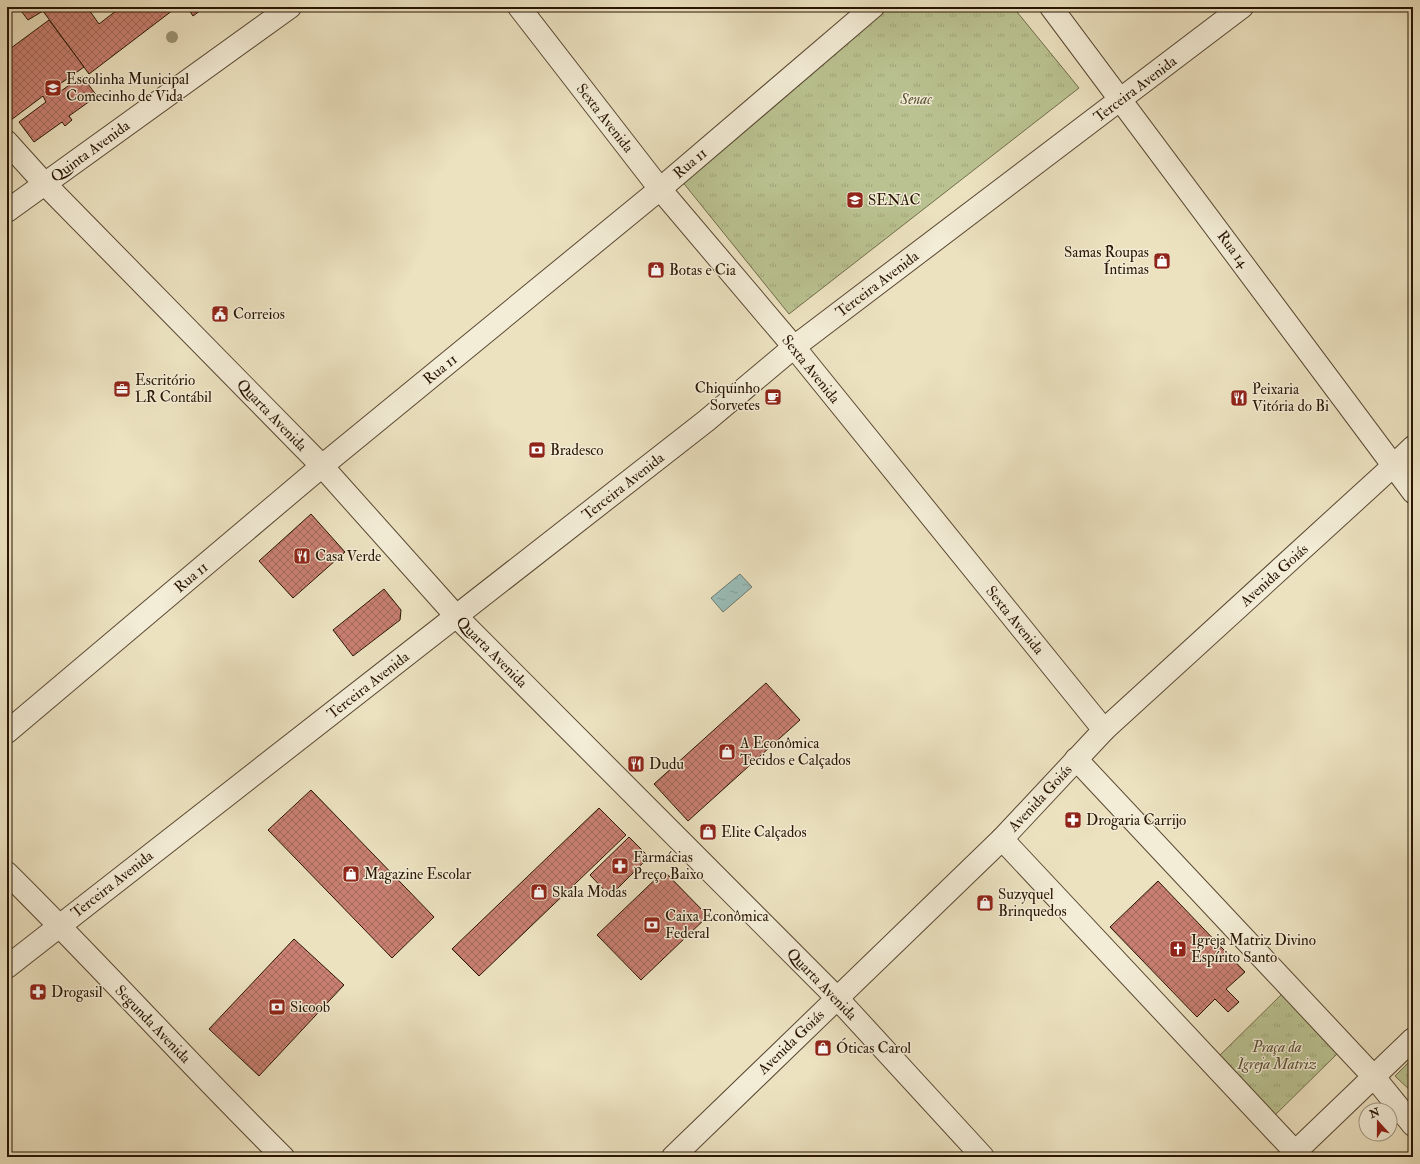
<svg xmlns="http://www.w3.org/2000/svg" width="1420" height="1164" viewBox="0 0 1420 1164" font-family="'IM FELL Double Pica',serif">
  <defs>
    <pattern id="park-tufts" width="24" height="20" patternUnits="userSpaceOnUse"><rect width="24" height="20" fill="#bac291"/><path d="M3 7l-1-3M5 7V3M7 7l1-3M15 17l-1-3M17 17v-4M19 17l1-3" fill="none" stroke="#a0a67b"/></pattern>
    <pattern id="water-ripples" width="26" height="14" patternUnits="userSpaceOnUse"><rect width="26" height="14" fill="#9abdb8"/><path d="M2 4q2-2 4 0t4 0M15 11q2-2 4 0t4 0" fill="none" stroke="#85a29d"/></pattern>
    <pattern id="building-cross-hatch" width="8" height="8" patternUnits="userSpaceOnUse"><rect width="8" height="8" fill="#c98072"/><path d="M0 0l8 8M0 8l8-8" fill="none" stroke="#a3685b"/></pattern>
  </defs>
  <rect width="100%" height="100%" fill="#ece2c0"/>
  <filter id="stains"><feTurbulence type="fractalNoise" baseFrequency=".005" numOctaves="4"/><feColorMatrix values="0 0 0 0 .2 0 0 0 0 .09 0 0 0 0 .02 0 0 0 .5 -.17"/></filter>
  <radialGradient id="worn" r=".72"><stop offset=".6" stop-color="#630" stop-opacity="0"/><stop offset="1" stop-color="#630" stop-opacity=".3"/></radialGradient>
  <g fill="url(#park-tufts)" stroke="#716c4a">
    <polygon points="881,7 1013,7 1079,88 789,314 681,180"/>
    <polygon points="1283,993 1340,1051 1271,1119 1214,1061"/>
    <polygon points="1413,1058 1413,1093 1395,1076"/>
  </g>
  <polygon fill="url(#water-ripples)" stroke="#6c7a70" points="740,574 752,587 723,612 711,598"/>
  <g fill="url(#building-cross-hatch)" stroke="#281503">
    <polygon points="18,7 40,7 43,11 28,20"/>
    <polygon points="40,7 87,7 99,24 121,7 177,7 89,74"/>
    <polygon points="187,7 205,7 193,16"/>
    <polygon points="49,20 84,67 50,91 54,96 82,76 97,96 69,116 72,120 65,126 62,122 34,142 19,122 46,102 43,96 11,120 7,115 7,51"/>
    <polygon points="311,514 345,552 293,598 259,561"/>
    <polygon points="384,589 401,610 400,620 353,656 333,630"/>
    <polygon points="766,683 800,720 688,821 654,784"/>
    <polygon points="311,790 434,917 392,958 268,830"/>
    <polygon points="599,808 626,835 479,976 452,949"/>
    <polygon points="629,837 649,857 610,896 590,875"/>
    <polygon points="664,871 708,916 641,980 597,935"/>
    <polygon points="1158,881 1245,972 1226,989 1239,1002 1228,1012 1215,999 1197,1017 1110,927"/>
    <polygon points="294,939 344,985 259,1076 209,1029"/>
  </g>
  <g fill="none" stroke-linecap="round" stroke-linejoin="round">
    <g stroke="#594832" stroke-width="24">
      <g id="minor">
        <polyline points="519,7 660,189 794,347 1104,730"/>
        <polyline points="1051,7 1413,492"/>
        <polyline points="7,142 44,183 322,466 457,617 837,998 983,1157"/>
        <polyline points="7,211 290,7"/>
        <polyline points="7,732 322,466 660,189 873,7"/>
        <polyline points="1076,759 1374,1077 1413,1125"/>
        <polyline points="1002,839 1300,1157"/>
        <path d="M7,873C101,966 189,1064 283,1157"/>
        <polyline points="7,967 706,421 794,347 1242,7"/>
        <polyline points="673,1157 1002,839 1104,730 1393,466 1413,447"/>
        <polyline points="1290,1157 1413,1039"/>
      </g>
    </g>
    <use href="#minor" stroke="#f3ecd6" stroke-width="22"/>
  </g>
  <circle fill="#9c9374" cx="172" cy="37" r="6"/>
  <defs>
    <g id="school-square" transform="scale(0.9)"><rect x="-9" y="-9" width="18" height="18" rx="4" fill="#8f2418" stroke="#f3ecd6"/><path d="M0-5L7-2L0 1L-7-2ZM-4 1L0 2.5L4 1V4Q0 6-4 4Z" fill="#fff"/></g>
    <g id="shop-square" transform="scale(0.9)"><rect x="-9" y="-9" width="18" height="18" rx="4" fill="#8f2418" stroke="#f3ecd6"/><path d="M-5-2.5h2.3a2.7 3.5 0 0 1 5.4 0H5L5.5 6h-11ZM-1.5-2.5h3a1.5 2.3 0 0 0-3 0Z" fill="#fff"/></g>
    <g id="civic-square" transform="scale(0.9)"><rect x="-9" y="-9" width="18" height="18" rx="4" fill="#8f2418" stroke="#f3ecd6"/><path d="M-.6-6.5H3V-4.5H.6V-3L4-1V1h2V6H-6V1h2V-1L-.6-3ZM-1.2 2.5V6h2.4V2.5Z" fill="#fff"/></g>
    <g id="office-square" transform="scale(0.9)"><rect x="-9" y="-9" width="18" height="18" rx="4" fill="#8f2418" stroke="#f3ecd6"/><path d="M-6-3h4V-5.5h4V-3h4V5H-6ZM-1-4.5V-3h2v-1.5ZM-6 0V1H6V0Z" fill="#fff"/></g>
    <g id="cafe-square" transform="scale(0.9)"><rect x="-9" y="-9" width="18" height="18" rx="4" fill="#8f2418" stroke="#f3ecd6"/><path d="M-5.5-4.5H6V0H3Q3 3.5 0 3.5H-2.5Q-5.5 3.5-5.5 0ZM3-3.2v2h1.7v-2ZM-6 4.5H4V6H-6Z" fill="#fff"/></g>
    <g id="restaurant-square" transform="scale(0.9)"><rect x="-9" y="-9" width="18" height="18" rx="4" fill="#8f2418" stroke="#f3ecd6"/><path d="M-5-6h1v4h1v-4h1v4h1v-4h1v5L-1.5 .5V6h-2V.5L-5-1ZM5-6V6H3V1.5H1.5Q1.5-4 5-6Z" fill="#fff"/></g>
    <g id="bank-square" transform="scale(0.9)"><rect x="-9" y="-9" width="18" height="18" rx="4" fill="#8f2418" stroke="#f3ecd6"/><path d="M-6-4H6V4H-6ZM0-2.3a2.3 2.3 0 1 0 0 4.6a2.3 2.3 0 1 0 0-4.6Z" fill="#fff"/></g>
    <g id="pharmacy-square" transform="scale(0.9)"><rect x="-9" y="-9" width="18" height="18" rx="4" fill="#8f2418" stroke="#f3ecd6"/><path d="M-2-6h4v4h4v4h-4v4h-4v-4h-4v-4h4Z" fill="#fff"/></g>
    <g id="church-square" transform="scale(0.9)"><rect x="-9" y="-9" width="18" height="18" rx="4" fill="#8f2418" stroke="#f3ecd6"/><path d="M-1.2-6h2.4v3.5h3.3v2.4h-3.3V6h-2.4V-.1h-3.3v-2.4h3.3Z" fill="#fff"/></g>
  </defs>
  <g fill-rule="evenodd">
    <use href="#school-square" x="53" y="88"/>
    <use href="#school-square" x="855" y="200"/>
    <use href="#shop-square" x="1162" y="261"/>
    <use href="#shop-square" x="656" y="270"/>
    <use href="#civic-square" x="220" y="314"/>
    <use href="#office-square" x="122" y="389"/>
    <use href="#cafe-square" x="773" y="397"/>
    <use href="#restaurant-square" x="1239" y="398"/>
    <use href="#bank-square" x="537" y="450"/>
    <use href="#restaurant-square" x="302" y="556"/>
    <use href="#shop-square" x="727" y="752"/>
    <use href="#restaurant-square" x="636" y="764"/>
    <use href="#pharmacy-square" x="1073" y="820"/>
    <use href="#shop-square" x="708" y="832"/>
    <use href="#pharmacy-square" x="620" y="866"/>
    <use href="#shop-square" x="351" y="874"/>
    <use href="#shop-square" x="539" y="892"/>
    <use href="#shop-square" x="985" y="903"/>
    <use href="#bank-square" x="652" y="925"/>
    <use href="#church-square" x="1178" y="949"/>
    <use href="#pharmacy-square" x="38" y="992"/>
    <use href="#bank-square" x="277" y="1007"/>
    <use href="#shop-square" x="823" y="1048"/>
  </g>
  <g text-anchor="middle" stroke-width="3" stroke-linejoin="round" paint-order="stroke">
    <g font-size="15" fill="#281503" stroke="#f3ecd6" text-anchor="start">
      <text x="66" y="84">Escolinha Municipal<tspan x="66" dy="17">Comecinho de Vida</tspan></text>
      <text x="868" y="205">SENAC</text>
      <text x="1149" y="257" text-anchor="end">Samas Roupas<tspan x="1149" dy="17">Íntimas</tspan></text>
      <text x="669" y="275">Botas e Cia</text>
      <text x="233" y="319">Correios</text>
      <text x="135" y="385">Escritório<tspan x="135" dy="17">LR Contábil</tspan></text>
      <text x="760" y="393" text-anchor="end">Chiquinho<tspan x="760" dy="17">Sorvetes</tspan></text>
      <text x="1252" y="394">Peixaria<tspan x="1252" dy="17">Vitória do Bi</tspan></text>
      <text x="550" y="455">Bradesco</text>
      <text x="315" y="561">Casa Verde</text>
      <text x="740" y="748">A Econômica<tspan x="740" dy="17">Tecidos e Calçados</tspan></text>
      <text x="649" y="769">Dudu</text>
      <text x="1086" y="825">Drogaria Carrijo</text>
      <text x="721" y="837">Elite Calçados</text>
      <text x="633" y="862">Farmácias<tspan x="633" dy="17">Preço Baixo</tspan></text>
      <text x="364" y="879">Magazine Escolar</text>
      <text x="552" y="897">Skala Modas</text>
      <text x="998" y="899">Suzyquel<tspan x="998" dy="17">Brinquedos</tspan></text>
      <text x="665" y="921">Caixa Econômica<tspan x="665" dy="17">Federal</tspan></text>
      <text x="1191" y="945">Igreja Matriz Divino<tspan x="1191" dy="17">Espírito Santo</tspan></text>
      <text x="51" y="997">Drogasil</text>
      <text x="290" y="1012">Sicoob</text>
      <text x="836" y="1053">Óticas Carol</text>
    </g>
    <g font-size="15" fill="#281503" stroke="#f3ecd6">
      <text transform="translate(1135 89) rotate(-37)" y="5">Terceira Avenida</text>
      <text transform="translate(605 118) rotate(52)" y="5">Sexta Avenida</text>
      <text transform="translate(90 151) rotate(-36)" y="5">Quinta Avenida</text>
      <text transform="translate(690 163) rotate(-40)" y="5">Rua 11</text>
      <text transform="translate(1233 249) rotate(53)" y="5">Rua 14</text>
      <text transform="translate(877 284) rotate(-37)" y="5">Terceira Avenida</text>
      <text transform="translate(440 369) rotate(-39)" y="5">Rua 11</text>
      <text transform="translate(811 369) rotate(51)" y="5">Sexta Avenida</text>
      <text transform="translate(272 415) rotate(46)" y="5">Quarta Avenida</text>
      <text transform="translate(623 486) rotate(-38)" y="5">Terceira Avenida</text>
      <text transform="translate(1274 575) rotate(-42)" y="5">Avenida Goiás</text>
      <text transform="translate(191 577) rotate(-40)" y="5">Rua 11</text>
      <text transform="translate(1015 620) rotate(51)" y="5">Sexta Avenida</text>
      <text transform="translate(492 652) rotate(45)" y="5">Quarta Avenida</text>
      <text transform="translate(368 685) rotate(-38)" y="5">Terceira Avenida</text>
      <text transform="translate(1040 798) rotate(-47)" y="5">Avenida Goiás</text>
      <text transform="translate(112 884) rotate(-38)" y="5">Terceira Avenida</text>
      <text transform="translate(822 984) rotate(46)" y="5">Quarta Avenida</text>
      <text transform="translate(153 1024) rotate(46)" y="5">Segunda Avenida</text>
      <text transform="translate(791 1042) rotate(-44)" y="5">Avenida Goiás</text>
    </g>
    <g font-size="15" font-style="italic" fill="#5b5235" stroke="#f3ecd6">
      <text x="916" y="104">Senac</text>
      <text x="1277" y="1052">Praça da<tspan x="1277" dy="17">Igreja Matriz</tspan></text>
    </g>
  </g>
  <rect width="1420" height="1164" fill="none" stroke="#ece2c0" stroke-width="24"/>
  <rect x="8" y="8" width="1404" height="1148" fill="none" stroke="#281503" stroke-width="2"/>
  <rect x="12" y="12" width="1396" height="1140" fill="none" stroke="#281503"/>
  <g transform="translate(1378 1122) rotate(339)"><circle r="19" fill="#f3ecd6" stroke="#a29682"/>
  <path d="M0-3L7 15L0 10L-7 15Z" fill="#8f2418"/>
  <text y="-6" font-size="11" font-weight="bold" text-anchor="middle" fill="#281503">N</text>
  </g>
  <rect width="100%" height="100%" filter="url(#stains)"/>
  <rect width="100%" height="100%" fill="url(#worn)"/>
</svg>
